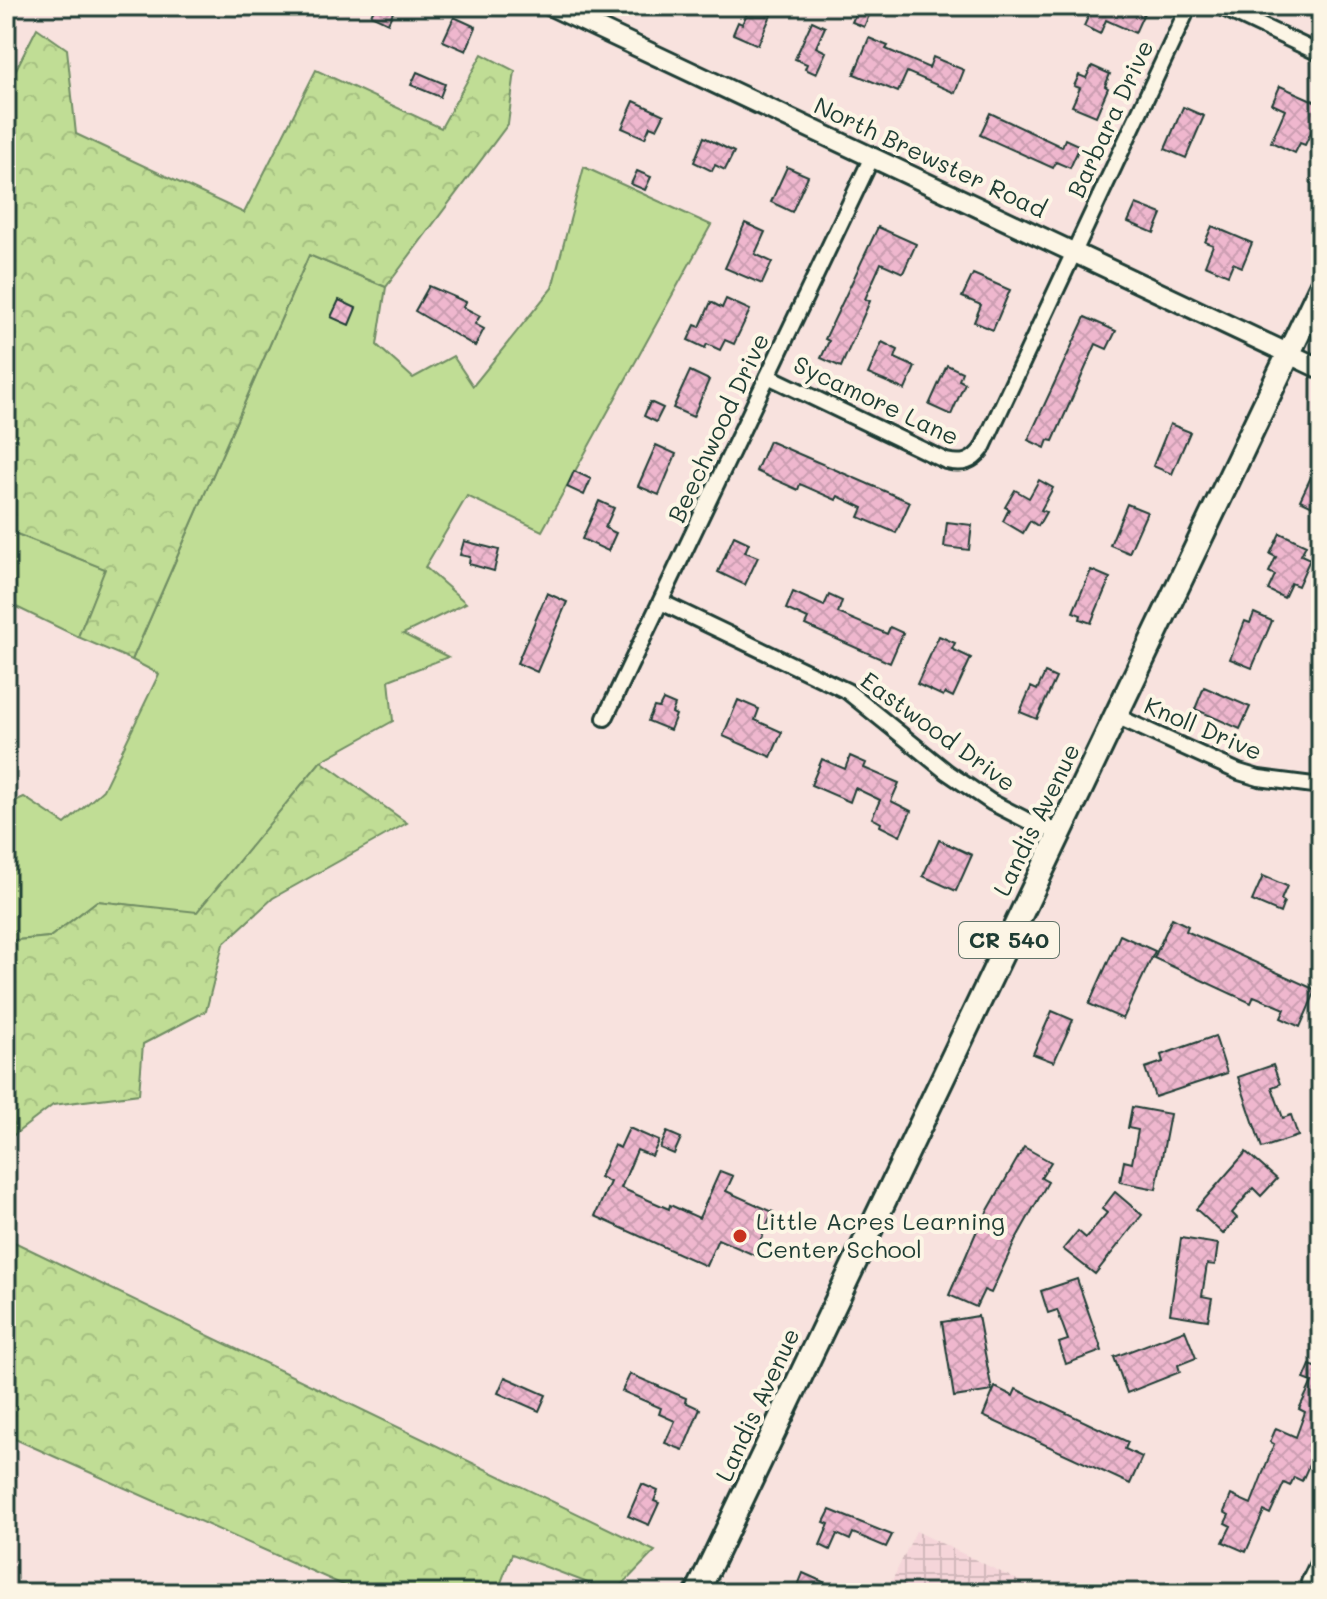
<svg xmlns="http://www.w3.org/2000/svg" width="1327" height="1599" viewBox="0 0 1327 1599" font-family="Mali,sans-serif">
  <defs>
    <pattern id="industrial-grid" width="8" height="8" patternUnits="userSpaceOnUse" patternTransform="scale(2)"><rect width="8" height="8" fill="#f5d5d9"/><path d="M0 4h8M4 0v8" fill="none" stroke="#d2b8bb"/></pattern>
    <pattern id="forest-crowns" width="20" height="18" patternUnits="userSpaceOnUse" patternTransform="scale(2)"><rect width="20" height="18" fill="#c0dd95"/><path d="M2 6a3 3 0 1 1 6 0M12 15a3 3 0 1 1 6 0" fill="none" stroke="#a5bf81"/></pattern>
    <pattern id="building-cross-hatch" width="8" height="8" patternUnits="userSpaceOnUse" patternTransform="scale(2)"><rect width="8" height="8" fill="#efb7ce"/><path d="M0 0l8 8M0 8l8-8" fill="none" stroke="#cc9eb2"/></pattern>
  </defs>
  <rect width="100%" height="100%" fill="#f8e2de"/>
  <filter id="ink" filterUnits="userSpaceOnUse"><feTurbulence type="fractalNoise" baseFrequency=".0125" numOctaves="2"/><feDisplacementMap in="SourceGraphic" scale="16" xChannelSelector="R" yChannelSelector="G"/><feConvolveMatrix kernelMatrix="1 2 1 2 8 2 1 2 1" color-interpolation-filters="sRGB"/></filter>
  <g filter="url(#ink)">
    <polygon fill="url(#industrial-grid)" points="916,1531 1044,1593 886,1593"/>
    <g fill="#c0dd95" stroke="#708d64" stroke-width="2">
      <polygon points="584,167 711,225 542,531 467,496 425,567 466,603 403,634 448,657 389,680 393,721 321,761 197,913 97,901 50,937 6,941 6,805 24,797 65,824 103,790 159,674 132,660 309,255 386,287 377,345 413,378 453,356 473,386 552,288"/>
      <polygon points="6,526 17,534 106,569 78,637 6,602"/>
    </g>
    <g fill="url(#forest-crowns)" stroke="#708d64" stroke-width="2">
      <polygon points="37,28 67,49 76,134 244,213 316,70 441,128 482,54 515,71 508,124 386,287 309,255 132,660 78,637 105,569 17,534 6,526 6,89"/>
      <polygon points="321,761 407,823 273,898 223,944 206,1011 143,1044 139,1094 53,1105 6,1141 6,941 50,937 97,901 197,912"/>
      <polygon points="6,1238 655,1551 614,1593 512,1554 497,1593 361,1593 6,1435"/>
    </g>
    <g fill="url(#building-cross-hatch)" stroke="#1f3d34" stroke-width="2">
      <polygon points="375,6 396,6 388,23 371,15"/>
      <polygon points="751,6 775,6 758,45 733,34 738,22 742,24"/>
      <polygon points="859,6 871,11 864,27 852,22"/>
      <polygon points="1093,6 1129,6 1144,13 1135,33 1106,20 1100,34 1084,26"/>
      <polygon points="454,17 476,27 466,51 443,41"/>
      <polygon points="812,21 825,27 816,47 826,52 816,74 805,69 807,64 795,59"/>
      <polygon points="869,38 888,46 886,49 929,68 933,57 964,70 955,93 907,72 898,92 854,74"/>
      <polygon points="1092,66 1110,74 1105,86 1108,88 1096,116 1072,106 1080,88 1074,86 1079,75 1086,78"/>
      <polygon points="417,72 445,84 440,97 411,85"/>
      <polygon points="1280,86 1321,104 1321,111 1305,145 1300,143 1295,153 1271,142 1285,110 1272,104"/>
      <polygon points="634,101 664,115 657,129 650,126 645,138 622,128"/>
      <polygon points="1183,107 1204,116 1186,158 1165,149"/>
      <polygon points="990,113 1062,147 1065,139 1080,146 1070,168 1056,162 1053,168 980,135"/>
      <polygon points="704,137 734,152 725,170 715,165 712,171 694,162"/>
      <polygon points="787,167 808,176 792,212 771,202"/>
      <polygon points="637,171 651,177 645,190 631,184"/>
      <polygon points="1136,204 1162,214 1154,233 1128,222"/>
      <polygon points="745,223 765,232 755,254 772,262 762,284 725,268"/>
      <polygon points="1212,226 1252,243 1242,267 1233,263 1228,275 1205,265 1213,245 1205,242"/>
      <polygon points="878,227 916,244 903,273 881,263 865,299 870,301 841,367 821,358 829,341 825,339"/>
      <polygon points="973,274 1010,290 993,330 974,322 981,305 962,297"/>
      <polygon points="429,286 466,302 463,307 480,316 475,324 484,329 475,346 415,311"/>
      <polygon points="726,299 750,310 734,344 725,340 720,350 707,344 705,348 688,340 695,325 700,327 711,302 722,308"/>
      <polygon points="339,300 356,308 349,325 331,317"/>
      <polygon points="1085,317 1116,331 1107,349 1096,344 1053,441 1048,440 1045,448 1028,440"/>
      <polygon points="882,342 898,350 895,358 915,367 905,390 868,374"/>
      <polygon points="947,365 962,372 959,380 965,383 951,415 929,405"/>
      <polygon points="690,371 709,380 693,417 673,408"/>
      <polygon points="650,402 663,408 656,422 644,416"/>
      <polygon points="1170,424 1190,432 1172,474 1153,466"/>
      <polygon points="769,441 910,502 896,533 859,517 863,508 838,496 836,500 800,484 798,490 756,471"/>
      <polygon points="656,445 676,454 659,495 638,486"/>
      <polygon points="1321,456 1321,510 1300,500"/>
      <polygon points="574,471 591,479 584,495 567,487"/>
      <polygon points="1039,480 1053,488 1041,510 1046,512 1038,526 1030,521 1023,533 1003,521 1009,509 1005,507 1015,490 1029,498"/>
      <polygon points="599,501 614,508 605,528 616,533 608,551 582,539"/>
      <polygon points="1127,504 1147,512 1129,553 1110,545"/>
      <polygon points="947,522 972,525 969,550 944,547"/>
      <polygon points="1280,533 1306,545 1301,555 1310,559 1298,586 1291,583 1284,598 1268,590 1275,575 1269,572 1276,557 1270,554"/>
      <polygon points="734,536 749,543 745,552 758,557 745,585 718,572"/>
      <polygon points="464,541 499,550 494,571 469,564 470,557 460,555"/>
      <polygon points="1091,570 1110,578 1091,623 1080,619 1081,615 1073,612"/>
      <polygon points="793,592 824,606 829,595 842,601 838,613 887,634 890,627 903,633 890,663 805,625 808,619 786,609"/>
      <polygon points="547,593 567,602 537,672 517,663"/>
      <polygon points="1254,613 1272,621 1252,668 1230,659 1245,621 1250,623"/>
      <polygon points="939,636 955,643 952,649 971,658 953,697 945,693 943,696 917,684"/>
      <polygon points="1045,673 1056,678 1037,719 1020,712 1031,687 1037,690"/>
      <polygon points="1204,687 1250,707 1240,729 1195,709"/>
      <polygon points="663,700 675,705 672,713 676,715 670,730 648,721 654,707 659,708"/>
      <polygon points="738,700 759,709 755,720 782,732 771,757 723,736"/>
      <polygon points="850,756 866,763 864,768 899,783 891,801 911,811 900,836 880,826 881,823 872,818 880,800 855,788 850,802 811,785 822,759 845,769"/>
      <polygon points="939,840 972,855 956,891 923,876"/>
      <polygon points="1263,876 1287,886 1281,900 1284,902 1280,913 1252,901"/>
      <polygon points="1172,918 1188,926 1186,931 1316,990 1300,1027 1281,1018 1285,1009 1254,996 1251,1003 1154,958"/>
      <polygon points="1120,935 1155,951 1123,1019 1089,1004"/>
      <polygon points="1052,1011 1073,1020 1054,1062 1033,1054"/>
      <polygon points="1215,1036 1227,1073 1155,1097 1145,1068 1163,1062 1161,1055"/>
      <polygon points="1273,1065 1280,1084 1272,1087 1283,1118 1291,1115 1298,1136 1262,1148 1238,1077"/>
      <polygon points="1132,1107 1170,1114 1156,1189 1120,1182 1124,1161 1132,1163 1138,1130 1128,1128"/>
      <polygon points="629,1128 659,1141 652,1156 637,1150 621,1188 669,1209 670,1205 699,1218 720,1171 733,1176 726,1191 773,1212 754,1255 718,1239 706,1266 595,1216 610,1182 600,1177 614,1145 620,1148"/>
      <polygon points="667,1132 681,1138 674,1154 660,1148"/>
      <polygon points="1024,1147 1051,1162 1041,1178 1048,1182 1016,1239 991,1293 984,1290 976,1307 949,1295 978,1228"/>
      <polygon points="1246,1152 1277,1179 1261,1196 1253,1188 1232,1213 1237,1218 1223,1234 1196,1209"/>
      <polygon points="1115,1192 1142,1215 1095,1274 1063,1249 1078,1231 1086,1238 1107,1213 1102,1209"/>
      <polygon points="1181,1238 1218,1244 1215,1265 1207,1264 1202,1296 1212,1298 1208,1320 1170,1314"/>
      <polygon points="1077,1279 1102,1351 1066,1364 1059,1343 1068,1340 1057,1310 1048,1313 1041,1291"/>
      <polygon points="978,1316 992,1391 954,1397 942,1322"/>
      <polygon points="1185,1330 1196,1358 1178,1365 1180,1372 1127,1393 1114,1357"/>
      <polygon points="1321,1361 1321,1438 1302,1481 1294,1477 1290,1486 1284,1483 1270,1514 1264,1511 1246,1552 1223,1542 1231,1526 1225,1523 1229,1515 1224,1512 1231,1495 1251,1504 1274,1444 1270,1442 1276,1428 1296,1437 1305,1412 1299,1409 1312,1382 1304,1379 1310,1365 1318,1368"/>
      <polygon points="630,1374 686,1398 685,1402 700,1409 683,1450 665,1443 675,1421 659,1414 661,1408 622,1391"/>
      <polygon points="505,1377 546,1395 539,1411 498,1393"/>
      <polygon points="995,1387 1013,1396 1016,1389 1128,1442 1125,1449 1142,1457 1130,1484 983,1416"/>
      <polygon points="642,1484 658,1491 654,1501 659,1503 649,1525 628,1516"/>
      <polygon points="830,1510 892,1535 886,1547 853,1533 850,1540 837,1534 830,1550 820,1545 829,1524 824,1522"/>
      <polygon points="803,1573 848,1593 795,1593"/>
    </g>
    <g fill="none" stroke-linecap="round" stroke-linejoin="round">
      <g stroke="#1f3d34" stroke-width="20">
        <g id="minor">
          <polyline points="1219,6 1321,54"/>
          <path d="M768,376L946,461C963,465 972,462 982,449L1189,6"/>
          <polyline points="661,602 847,691 947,772 991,802 1034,824 1060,832"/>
          <polyline points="1116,716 1239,772 1259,778 1321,786"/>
          <polyline points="605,718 872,157"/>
          <polyline points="1309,1582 1321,1557"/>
        </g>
      </g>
      <g stroke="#1f3d34" stroke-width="24">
        <polyline id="secondary" points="551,6 1321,369"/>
      </g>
      <g stroke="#1f3d34" stroke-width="28">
        <polyline id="primary" points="697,1593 1321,286"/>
      </g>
      <use href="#minor" stroke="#fcf5e5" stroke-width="14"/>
      <use href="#secondary" stroke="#fcf5e5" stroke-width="18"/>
      <use href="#primary" stroke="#fcf5e5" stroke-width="22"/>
    </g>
  </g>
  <circle fill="#c8321e" stroke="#fcf5e5" stroke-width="3" cx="740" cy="1236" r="8"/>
  <g text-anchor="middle" stroke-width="8" stroke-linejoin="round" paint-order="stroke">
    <rect fill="#fcf5e5" stroke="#617469" stroke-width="2" x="959" y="922" width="100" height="36" rx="6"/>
    <g font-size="22" font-weight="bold" fill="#1f3d34">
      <text x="1009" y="948">CR 540</text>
    </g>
    <g font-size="24" fill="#1f3d34" stroke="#fcf5e5">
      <text transform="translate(1111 119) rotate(-65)" y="8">Barbara Drive</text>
      <text transform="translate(930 158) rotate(25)" y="8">North Brewster Road</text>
      <text transform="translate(876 401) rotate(25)" y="8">Sycamore Lane</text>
      <text transform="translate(719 428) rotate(-65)" y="8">Beechwood Drive</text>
      <text transform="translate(1203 729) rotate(23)" y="8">Knoll Drive</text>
      <text transform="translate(938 732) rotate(36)" y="8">Eastwood Drive</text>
      <text transform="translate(1037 820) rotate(-64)" y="8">Landis Avenue</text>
      <text transform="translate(758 1405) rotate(-65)" y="8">Landis Avenue</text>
    </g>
    <g font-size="24" fill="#1f3d34" stroke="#fcf5e5" text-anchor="start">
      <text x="756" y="1230">Little Acres Learning<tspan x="756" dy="28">Center School</tspan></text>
    </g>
  </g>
  <rect width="1327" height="1599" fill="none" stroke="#fcf5e5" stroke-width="32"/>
  <rect x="16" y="16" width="1295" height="1567" fill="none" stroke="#1f3d34" stroke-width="3" filter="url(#ink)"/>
</svg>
